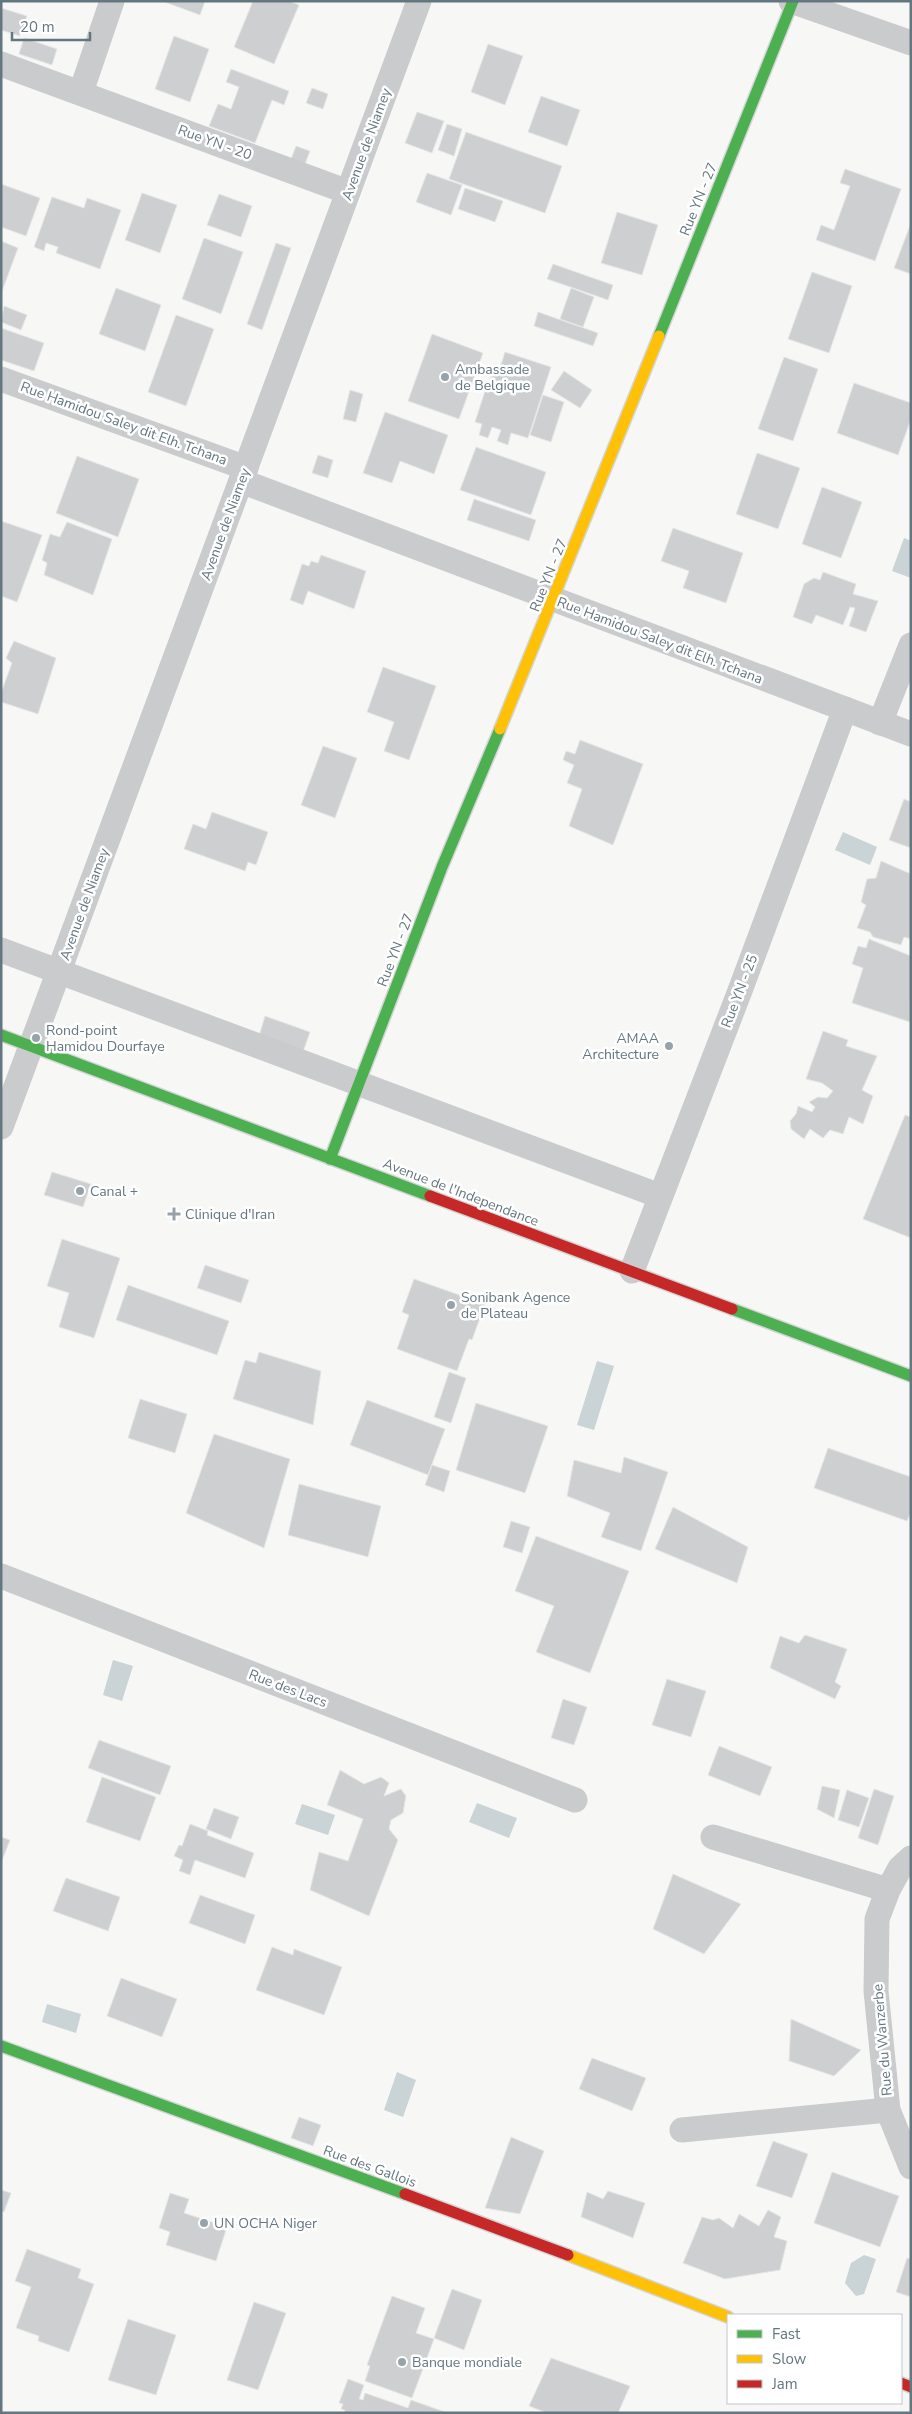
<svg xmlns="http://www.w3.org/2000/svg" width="912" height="2414" viewBox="0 0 912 2414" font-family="'Nunito Sans',sans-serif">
  <rect width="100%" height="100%" fill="#f7f7f6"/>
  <g fill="#cad3d6">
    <polygon points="904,538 911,541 911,578 892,571"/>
    <polygon points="843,832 877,847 870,865 835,850"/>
    <polygon points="597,1361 614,1366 594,1430 577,1425"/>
    <polygon points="113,1660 133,1666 122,1701 103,1695"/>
    <polygon points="477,1803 517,1818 509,1838 469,1822"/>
    <polygon points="302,1804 335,1815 328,1835 295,1824"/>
    <polygon points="47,2004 81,2014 76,2033 42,2022"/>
    <polygon points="397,2072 416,2080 403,2117 384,2110"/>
    <polygon points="864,2255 876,2259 864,2294 856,2296 845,2283 851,2263"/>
  </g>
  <g fill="#cdcfd0" stroke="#e6e6e6">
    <polygon points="162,1 205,1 200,15"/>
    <polygon points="253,1 289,1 299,5 274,64 234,47"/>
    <polygon points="1,8 27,16 20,36 1,30"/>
    <polygon points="174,36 209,49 190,102 155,89"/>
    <polygon points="24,38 57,49 52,65 19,54"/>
    <polygon points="488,44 523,56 505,105 471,92"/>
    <polygon points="231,69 289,91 284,105 272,100 255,143 209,126 218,104 231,109 239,87 226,82"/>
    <polygon points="312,88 328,94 323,109 306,103"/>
    <polygon points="541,96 580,110 567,146 528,132"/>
    <polygon points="417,112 444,121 432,153 405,143"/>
    <polygon points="447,124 462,129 454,156 438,150"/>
    <polygon points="466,132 562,166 545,213 449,179"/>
    <polygon points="296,146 310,151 305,164 291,159"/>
    <polygon points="845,169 901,189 875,261 816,240 821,225 834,230 850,186 840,183"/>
    <polygon points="427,173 462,185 451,215 416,202"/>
    <polygon points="1,184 40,198 26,236 1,227"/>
    <polygon points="465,188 503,201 495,222 458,209"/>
    <polygon points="142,193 177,205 160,253 125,240"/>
    <polygon points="219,194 252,206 241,237 207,225"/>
    <polygon points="52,197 84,208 87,198 121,210 100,269 56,253 58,247 46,243 44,251 34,247"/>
    <polygon points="617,212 658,225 642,275 601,263"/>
    <polygon points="911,223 911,274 894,268"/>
    <polygon points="204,238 243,252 221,314 182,299"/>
    <polygon points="1,241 18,248 1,294"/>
    <polygon points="276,243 291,248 262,330 247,324"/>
    <polygon points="553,264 613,285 608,300 547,279"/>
    <polygon points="812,272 852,286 829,353 788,339"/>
    <polygon points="116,288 161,305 145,351 99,334"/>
    <polygon points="571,288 594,297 583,327 560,319"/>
    <polygon points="4,306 27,315 21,330 1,322"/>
    <polygon points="538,312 598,333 593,346 534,326"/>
    <polygon points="176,315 214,329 186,406 148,392"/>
    <polygon points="1,328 44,343 34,371 1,360"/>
    <polygon points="432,334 483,353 459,419 408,401"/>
    <polygon points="505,352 551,367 528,438 511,433 508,445 497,441 501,430 492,427 488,438 479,435 482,424 475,422 486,388 493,390 495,386 488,384 494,366 500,368"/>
    <polygon points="784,357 818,369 793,441 758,429"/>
    <polygon points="564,371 592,390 580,408 551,390"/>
    <polygon points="854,383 911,403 911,419 898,455 837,433"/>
    <polygon points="350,390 363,394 356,422 343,419"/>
    <polygon points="543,395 564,402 551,442 530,435"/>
    <polygon points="385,412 448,435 434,474 400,461 392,483 363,473"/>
    <polygon points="476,447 546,472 531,515 460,490"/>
    <polygon points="757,453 800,468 778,529 736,514"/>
    <polygon points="318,455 333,460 328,478 312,473"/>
    <polygon points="77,456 139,479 118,537 56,513"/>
    <polygon points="822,487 862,502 841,558 802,544"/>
    <polygon points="474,499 536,520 529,541 467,520"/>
    <polygon points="1,521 42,535 17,602 1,596"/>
    <polygon points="67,522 112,539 93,595 44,575 47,563 42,560 50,534 60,537"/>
    <polygon points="673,528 743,553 726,603 683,588 689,571 661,561"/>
    <polygon points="321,555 366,571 354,609 308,591 303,605 290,600 302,564 309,566 311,561 318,563"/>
    <polygon points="823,572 856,584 853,594 878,601 866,632 849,626 855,608 850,607 843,625 816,615 812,624 793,617 804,584 814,578 820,580"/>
    <polygon points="14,641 56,658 38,714 1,702 1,693 12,663 6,658"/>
    <polygon points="383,667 436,686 409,760 384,751 394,722 367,712"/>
    <polygon points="580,740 643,764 613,845 569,826 582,789 567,783 574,765 563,760 566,751 575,754"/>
    <polygon points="323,746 357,758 335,818 301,805"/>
    <polygon points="904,799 911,802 911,848 889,840"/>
    <polygon points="212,812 268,832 256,865 248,862 245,871 184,849 193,824 206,829"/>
    <polygon points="881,861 911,874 911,939 904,937 901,945 873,937 870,932 857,928 866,905 861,902 867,879 876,878"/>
    <polygon points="869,939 911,956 910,1022 852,1003 863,968 852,964 858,946 866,948"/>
    <polygon points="265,1016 310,1032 303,1052 259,1036"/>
    <polygon points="823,1031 848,1040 846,1046 877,1056 862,1090 873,1096 863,1124 849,1117 843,1134 830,1130 823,1138 810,1129 804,1139 791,1129 790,1121 796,1114 798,1106 812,1112 815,1107 809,1102 818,1097 827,1098 833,1091 822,1083 806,1079"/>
    <polygon points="905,1115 911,1117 911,1238 863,1219"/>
    <polygon points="52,1172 91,1184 83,1207 44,1195"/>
    <polygon points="62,1239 120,1258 94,1338 59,1327 69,1293 47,1286"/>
    <polygon points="205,1265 249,1280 241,1303 197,1288"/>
    <polygon points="414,1279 485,1304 472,1340 469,1339 457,1371 397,1349 409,1315 402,1312"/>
    <polygon points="128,1285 229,1321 217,1355 116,1320"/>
    <polygon points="259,1352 321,1371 313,1425 233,1399 245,1360 256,1363"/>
    <polygon points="449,1372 466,1378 451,1423 434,1417"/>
    <polygon points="140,1399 187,1414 175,1453 128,1438"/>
    <polygon points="367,1400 445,1429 428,1475 350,1445"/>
    <polygon points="476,1403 548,1426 525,1493 456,1470"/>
    <polygon points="214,1434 290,1459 264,1548 186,1513"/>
    <polygon points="828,1448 911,1477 911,1512 907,1521 814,1488"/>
    <polygon points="624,1457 668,1472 641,1551 601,1537 610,1513 567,1496 574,1460 621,1473"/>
    <polygon points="432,1465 450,1471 444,1492 425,1485"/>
    <polygon points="299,1484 381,1506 368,1557 288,1535"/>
    <polygon points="673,1507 748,1547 737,1583 655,1549"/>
    <polygon points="511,1521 530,1527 522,1553 503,1547"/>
    <polygon points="536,1536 629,1571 590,1673 536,1652 554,1606 515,1591"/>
    <polygon points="805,1635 847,1649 835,1682 841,1686 835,1699 770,1668 780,1636 799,1643"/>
    <polygon points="667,1679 706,1691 691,1737 652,1725"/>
    <polygon points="563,1699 587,1707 574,1745 551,1738"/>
    <polygon points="99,1740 171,1766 160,1795 88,1768"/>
    <polygon points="719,1746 772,1767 760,1796 708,1775"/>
    <polygon points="340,1770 364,1784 381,1777 389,1783 384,1796 401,1789 406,1796 403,1813 391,1820 389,1829 398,1840 369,1916 310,1890 319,1852 348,1861 363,1819 327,1805"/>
    <polygon points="102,1777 156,1797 140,1841 86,1822"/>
    <polygon points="822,1786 840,1790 834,1818 817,1809"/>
    <polygon points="874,1789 894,1796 878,1845 858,1838"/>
    <polygon points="847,1790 869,1798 859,1827 838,1820"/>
    <polygon points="214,1808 239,1817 231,1839 206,1829"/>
    <polygon points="190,1824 208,1831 207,1835 254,1853 245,1878 195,1860 190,1875 179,1871 183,1860 174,1856 179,1845 182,1846"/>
    <polygon points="1,1837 10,1840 1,1863"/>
    <polygon points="673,1874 741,1904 704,1954 653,1929"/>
    <polygon points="66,1878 120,1897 108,1931 53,1911"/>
    <polygon points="200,1895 255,1915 245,1944 189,1923"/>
    <polygon points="272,1947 293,1955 294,1949 342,1967 324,2015 256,1990"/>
    <polygon points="121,1978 177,1999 162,2037 107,2016"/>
    <polygon points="791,2019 861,2050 834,2076 789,2061"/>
    <polygon points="592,2058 646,2078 632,2111 579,2089"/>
    <polygon points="299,2117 321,2125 313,2146 291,2138"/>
    <polygon points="511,2137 544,2151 520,2214 485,2208"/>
    <polygon points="773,2141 808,2154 792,2198 756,2186"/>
    <polygon points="832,2172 899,2196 880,2247 814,2223"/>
    <polygon points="1,2190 11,2193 4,2212 1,2211"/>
    <polygon points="608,2191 645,2203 633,2238 581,2217 587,2192 603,2199"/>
    <polygon points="170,2193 189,2199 184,2213 227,2227 216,2261 166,2245 170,2232 159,2228"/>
    <polygon points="768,2210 781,2217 774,2237 787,2241 780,2270 725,2279 683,2263 702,2217 713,2220 719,2218 733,2228 739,2214 759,2226"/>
    <polygon points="27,2249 81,2269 78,2278 94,2284 69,2352 38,2341 39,2336 16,2328 31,2287 15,2281"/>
    <polygon points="907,2258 911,2259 911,2297 896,2292"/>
    <polygon points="452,2289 482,2300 464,2350 434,2338"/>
    <polygon points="392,2296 425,2308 416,2333 434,2339 412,2398 365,2381 370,2366 367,2365"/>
    <polygon points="254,2302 286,2313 258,2390 227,2380"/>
    <polygon points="128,2319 176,2335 156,2395 108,2380"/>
    <polygon points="551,2358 630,2386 618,2413 547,2413 529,2406"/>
    <polygon points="348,2379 364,2385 359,2399 363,2400 365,2393 408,2408 411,2400 445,2412 344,2413 345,2410 341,2409 343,2404 339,2403"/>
  </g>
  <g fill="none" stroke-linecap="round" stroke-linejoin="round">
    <g stroke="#d3d4d4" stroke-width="14">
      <g id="fast">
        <polyline points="659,336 793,1"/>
        <polyline points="1,1035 430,1196"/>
        <polyline points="330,1159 442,867 500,729"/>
        <polyline points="732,1309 911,1376"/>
        <polyline points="1,2046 405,2194"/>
      </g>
    </g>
    <g stroke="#d3d4d4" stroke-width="14">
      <g id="slow">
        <polyline points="500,729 659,336"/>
        <polyline points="568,2255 728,2317"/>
      </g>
    </g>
    <g stroke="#d3d4d4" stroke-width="14">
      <g id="jam">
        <polyline points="430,1196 732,1309"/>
        <polyline points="405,2194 568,2255"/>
        <polyline points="901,2383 911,2387"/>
      </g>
    </g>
    <g stroke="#cacbcc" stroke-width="25">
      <polyline points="791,1 911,43"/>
      <polyline points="1,64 348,192"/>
      <polyline points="81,92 112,1"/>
      <polyline points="1,379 246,468"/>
      <polyline points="241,481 911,734"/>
      <polyline points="880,723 911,645"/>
      <polyline points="1,950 660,1196"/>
      <polyline points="1,1127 419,1"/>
      <polyline points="632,1271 741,988 845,709"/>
      <polyline points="1,1576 575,1800"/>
      <polyline points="713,1837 888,1890"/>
      <polyline points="911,1858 900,1868 888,1890 877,1919 876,1991 888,2110 911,2167"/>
      <polyline points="682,2130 888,2110"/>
    </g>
    <use href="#fast" stroke="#4caf50" stroke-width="11"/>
    <use href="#slow" stroke="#ffc107" stroke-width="11"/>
    <use href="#jam" stroke="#c62828" stroke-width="11"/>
  </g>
  <g fill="#97a3a9" stroke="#fff" stroke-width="2">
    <circle cx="445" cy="377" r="5"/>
    <circle cx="36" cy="1038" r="5"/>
    <circle cx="669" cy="1046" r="5"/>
    <circle cx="80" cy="1191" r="5"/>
    <path d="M171.5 1206.5h5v5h5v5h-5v5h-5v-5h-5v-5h5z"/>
    <circle cx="451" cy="1305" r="5"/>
    <circle cx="204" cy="2223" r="5"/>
    <circle cx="402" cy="2362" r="5"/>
  </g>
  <g text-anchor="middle" stroke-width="5" stroke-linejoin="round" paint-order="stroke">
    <g font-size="14" fill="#64767f" stroke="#fff">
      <text transform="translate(215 142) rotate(20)" y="5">Rue YN - 20</text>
      <text transform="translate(366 144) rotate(-70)" y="5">Avenue de Niamey</text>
      <text transform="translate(698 199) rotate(-68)" y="5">Rue YN - 27</text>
      <text transform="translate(124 423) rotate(20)" y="5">Rue Hamidou Saley dit Elh. Tchana</text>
      <text transform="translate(225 524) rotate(-70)" y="5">Avenue de Niamey</text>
      <text transform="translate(548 575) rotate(-68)" y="5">Rue YN - 27</text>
      <text transform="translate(660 640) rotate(21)" y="5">Rue Hamidou Saley dit Elh. Tchana</text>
      <text transform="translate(84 904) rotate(-70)" y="5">Avenue de Niamey</text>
      <text transform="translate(395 950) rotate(-69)" y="5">Rue YN - 27</text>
      <text transform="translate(739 991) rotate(-69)" y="5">Rue YN - 25</text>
      <text transform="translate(461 1192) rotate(21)" y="5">Avenue de l'Independance</text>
      <text transform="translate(288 1688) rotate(21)" y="5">Rue des Lacs</text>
      <text transform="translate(882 2040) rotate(-95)" y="5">Rue du Wanzerbe</text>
      <text transform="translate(370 2166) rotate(20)" y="5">Rue des Gallois</text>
    </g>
    <g font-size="14" fill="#64767f" stroke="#fff" text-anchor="start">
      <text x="455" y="374">Ambassade<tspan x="455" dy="16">de Belgique</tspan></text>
      <text x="46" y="1035">Rond-point<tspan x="46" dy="16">Hamidou Dourfaye</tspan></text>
      <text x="659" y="1043" text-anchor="end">AMAA<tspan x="659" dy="16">Architecture</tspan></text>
      <text x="90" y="1196">Canal +</text>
      <text x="185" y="1219">Clinique d'Iran</text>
      <text x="461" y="1302">Sonibank Agence<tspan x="461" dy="16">de Plateau</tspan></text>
      <text x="214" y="2228">UN OCHA Niger</text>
      <text x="412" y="2367">Banque mondiale</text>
    </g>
  </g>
  <rect width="912" height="2414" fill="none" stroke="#64767f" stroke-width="5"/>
  <rect x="727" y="2314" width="175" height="90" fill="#ffffff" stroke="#c1c8cc"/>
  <rect x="737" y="2330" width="25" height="8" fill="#4caf50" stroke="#c1c8cc"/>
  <text x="772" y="2339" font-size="15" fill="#64767f">Fast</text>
  <rect x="737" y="2355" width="25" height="8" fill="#ffc107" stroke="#c1c8cc"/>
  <text x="772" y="2364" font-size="15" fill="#64767f">Slow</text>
  <rect x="737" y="2380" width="25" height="8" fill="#c62828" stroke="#c1c8cc"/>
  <text x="772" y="2389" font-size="15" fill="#64767f">Jam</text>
  <path d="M12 32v8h78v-8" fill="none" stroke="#64767f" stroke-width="2.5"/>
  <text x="20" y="32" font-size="15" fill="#64767f" stroke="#ffffff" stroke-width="4" paint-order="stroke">20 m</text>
</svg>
